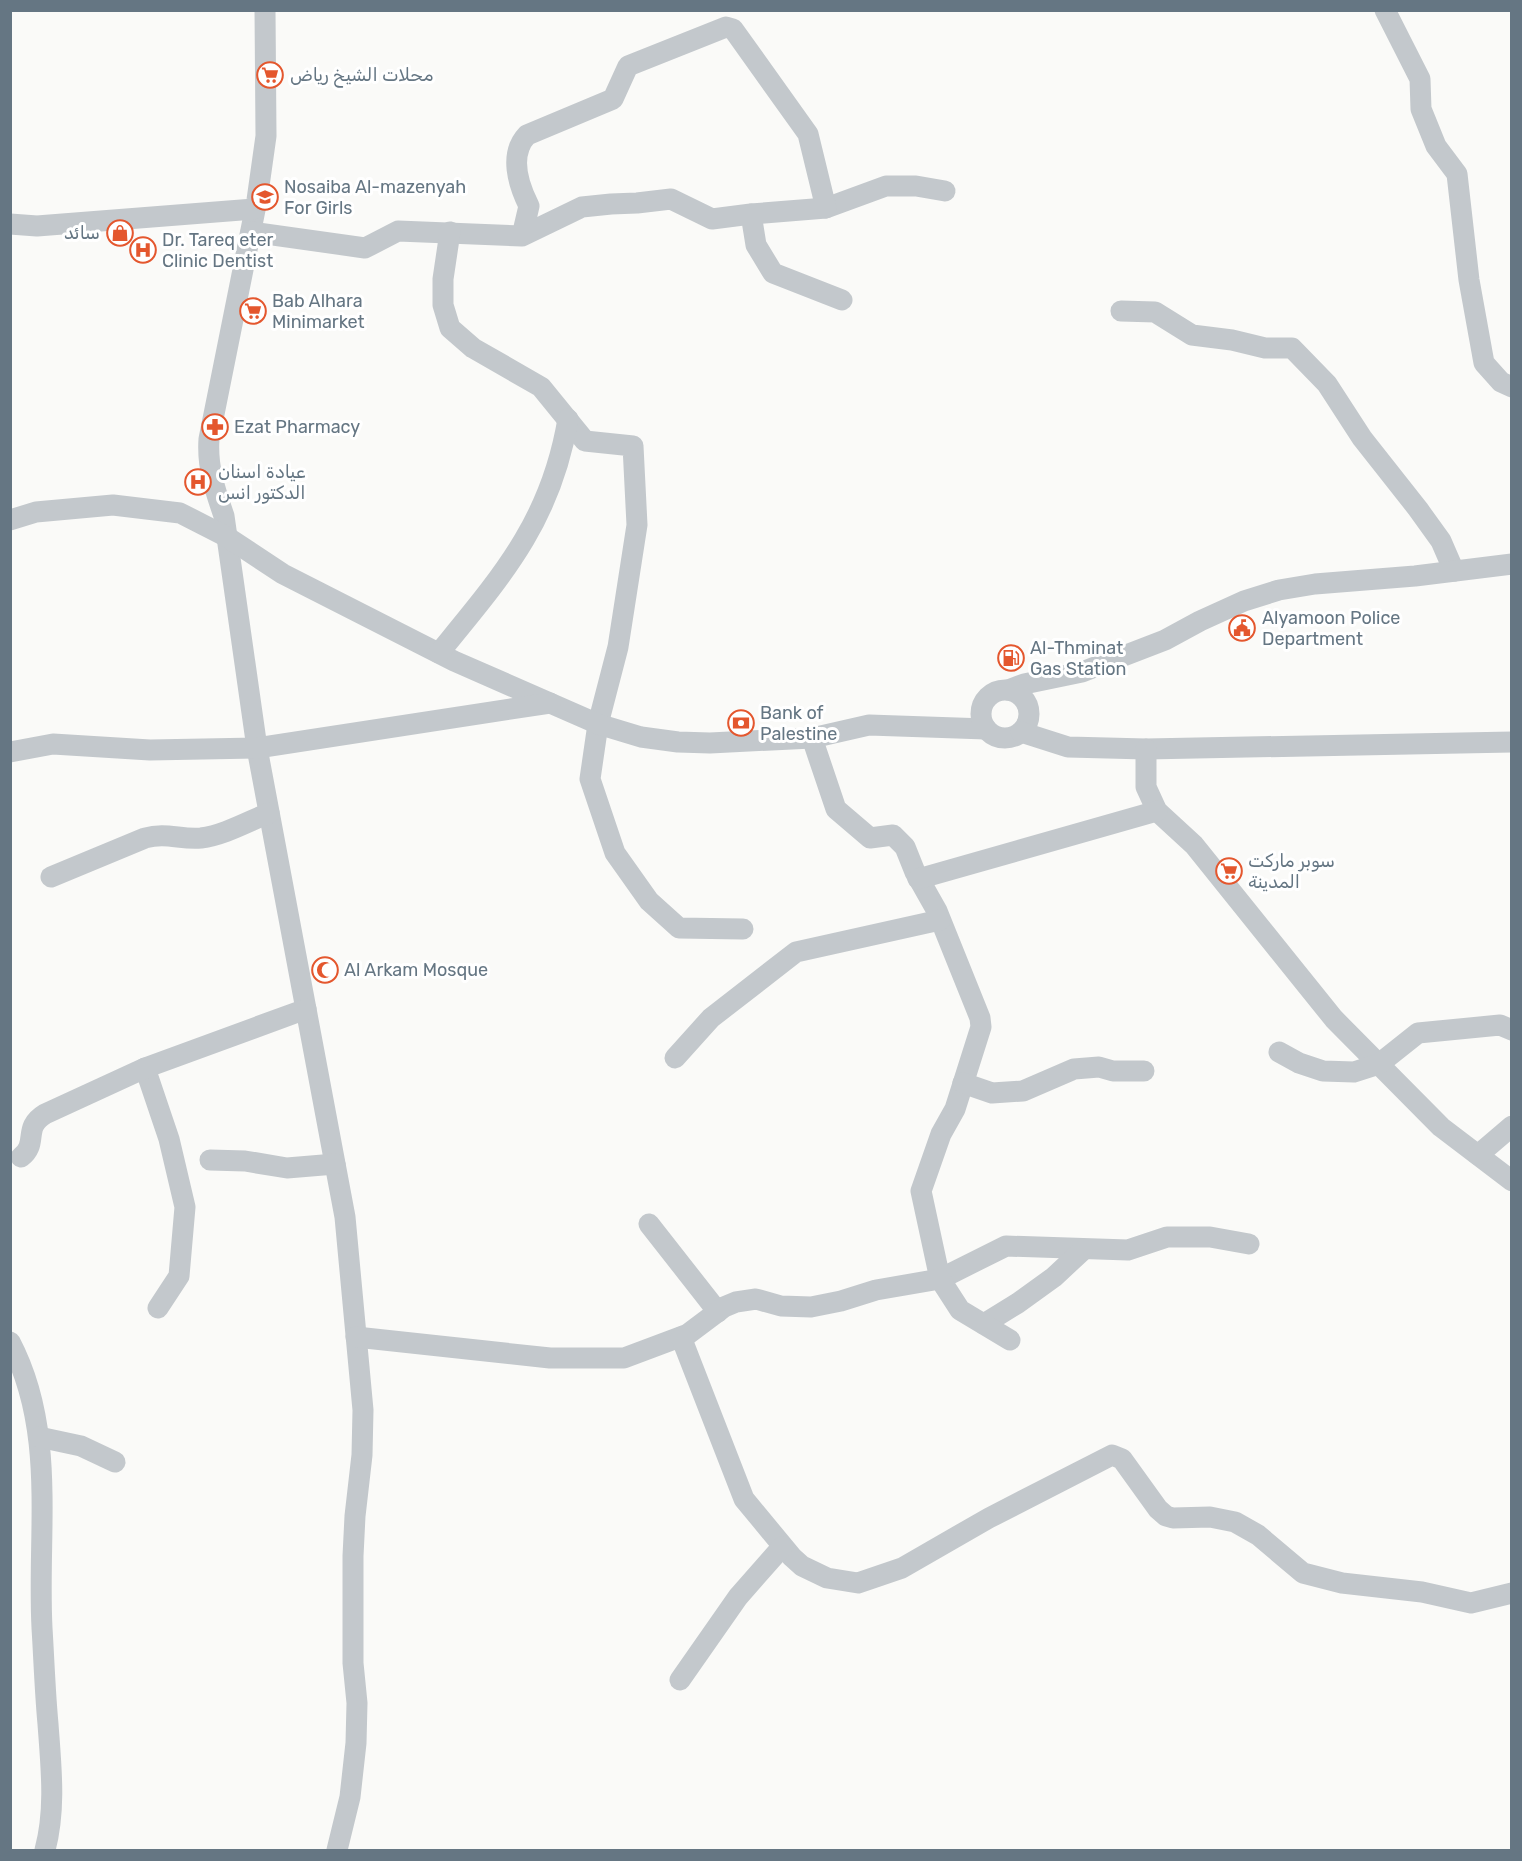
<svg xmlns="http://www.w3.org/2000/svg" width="1522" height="1861" viewBox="0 0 1522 1861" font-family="Rubik,'Noto Sans Arabic',sans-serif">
  <rect width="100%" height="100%" fill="#fafaf8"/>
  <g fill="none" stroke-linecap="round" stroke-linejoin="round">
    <g stroke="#c3c8cc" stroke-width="21">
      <path d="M265,10L266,136L257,200L209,439C207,467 215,490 224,516L257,748L345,1217L363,1410L362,1455L355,1516L353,1556V1663L357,1703L356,1743L350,1797L337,1850"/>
      <polyline points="1385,10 1420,79 1421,109 1436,146 1457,174 1469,280 1484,363 1501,382 1512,387"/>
      <polyline points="826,208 886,186 916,186 945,191"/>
      <polyline points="751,214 756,245 773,273 842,300"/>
      <polyline points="10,224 37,226 254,209"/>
      <path d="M251,232L365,248L398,231L522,236L582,207L611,204L637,203L671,199L712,219L751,214L826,208L808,134L733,29L726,27L628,66L613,99L527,135C509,154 518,184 529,206L522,236"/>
      <polyline points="450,232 443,279 443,305 450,328 473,348 541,387 585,441 633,446 637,525 618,647 598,724 590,779 615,853 649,901 679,928 743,929"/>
      <polyline points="1121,311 1155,312 1192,335 1232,340 1265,348 1292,348 1327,384 1362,438 1418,509 1441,541 1454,571"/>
      <polyline points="10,520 36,512 113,505 180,513 227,537 283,574 454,661 598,724 641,737 678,742 710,743 812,738 869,725 986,729"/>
      <path d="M439,653C502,576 551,521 568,419"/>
      <polyline points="1008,690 1024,684 1082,672 1165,640 1200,621 1244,601 1279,590 1315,584 1415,576 1512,564"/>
      <circle cx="1005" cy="714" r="24"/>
      <polyline points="1021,732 1068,747 1146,749 1512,742"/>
      <polyline points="812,738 836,809 870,838 893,835 905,847 915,872 937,911 980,1018 981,1027 955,1109 941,1134 921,1191 940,1279 1006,1246 1128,1250 1167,1237 1210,1237 1249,1244"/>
      <polyline points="1146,749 1146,787 1157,811 1194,845 1334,1019 1441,1127 1512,1181"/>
      <polyline points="10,752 53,744 150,750 257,748 550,703"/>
      <path d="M51,877L145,838C166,832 181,840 201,838C224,835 247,822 269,813"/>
      <polyline points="918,879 1157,811"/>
      <polyline points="1279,1052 1299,1063 1323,1071 1354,1072 1379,1064 1418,1033 1500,1025 1512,1030"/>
      <polyline points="675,1058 711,1018 796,952 940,920"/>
      <polyline points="145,1068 169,1139 185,1207 179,1276 158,1308"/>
      <polyline points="963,1083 992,1093 1023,1091 1074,1069 1099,1067 1113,1071 1144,1071"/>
      <polyline points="1478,1155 1512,1126"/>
      <path d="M21,1157C39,1143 22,1128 45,1114L145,1068L306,1009"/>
      <polyline points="210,1160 245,1161 287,1168 335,1164"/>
      <polyline points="649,1224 718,1312"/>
      <polyline points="984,1324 1018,1303 1054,1277 1083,1250"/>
      <polyline points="356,1337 550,1358 624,1358 688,1334 724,1307 736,1302 756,1299 781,1306 811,1307 841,1301 876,1290 940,1279 960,1310 1010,1340"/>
      <polyline points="681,1337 744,1499 792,1557 802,1566 827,1578 858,1583 902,1568 989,1518 1112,1455 1122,1459 1158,1509 1166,1516 1173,1518 1210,1517 1235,1522 1258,1535 1303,1573 1342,1583 1422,1592 1471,1603 1512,1593"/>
      <path d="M10,1342C57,1431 37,1533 42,1628C44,1660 45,1692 48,1724C51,1766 56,1809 45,1850"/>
      <polyline points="39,1437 81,1446 115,1462"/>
      <polyline points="680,1680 738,1597 782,1547"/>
    </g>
  </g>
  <defs>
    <g id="supermarket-ring" transform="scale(1.35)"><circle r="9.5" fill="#fff" stroke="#e4572e" stroke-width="1.5"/><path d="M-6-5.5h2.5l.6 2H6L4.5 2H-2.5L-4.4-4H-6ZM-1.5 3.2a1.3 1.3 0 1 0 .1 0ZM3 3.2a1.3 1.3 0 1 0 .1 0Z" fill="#e4572e"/></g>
    <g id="school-ring" transform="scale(1.35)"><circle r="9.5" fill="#fff" stroke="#e4572e" stroke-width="1.5"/><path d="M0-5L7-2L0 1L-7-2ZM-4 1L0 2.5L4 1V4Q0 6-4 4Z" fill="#e4572e"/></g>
    <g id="shop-ring" transform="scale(1.35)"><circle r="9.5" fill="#fff" stroke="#e4572e" stroke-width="1.5"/><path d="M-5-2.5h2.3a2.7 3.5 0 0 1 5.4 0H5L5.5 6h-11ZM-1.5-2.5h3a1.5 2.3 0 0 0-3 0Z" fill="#e4572e"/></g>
    <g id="hospital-ring" transform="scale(1.35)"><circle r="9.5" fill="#fff" stroke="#e4572e" stroke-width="1.5"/><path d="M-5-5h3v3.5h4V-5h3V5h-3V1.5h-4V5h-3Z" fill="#e4572e"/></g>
    <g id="pharmacy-ring" transform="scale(1.35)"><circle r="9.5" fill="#fff" stroke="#e4572e" stroke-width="1.5"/><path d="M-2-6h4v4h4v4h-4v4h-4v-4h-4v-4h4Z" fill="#e4572e"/></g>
    <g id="civic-ring" transform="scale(1.35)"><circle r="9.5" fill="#fff" stroke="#e4572e" stroke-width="1.5"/><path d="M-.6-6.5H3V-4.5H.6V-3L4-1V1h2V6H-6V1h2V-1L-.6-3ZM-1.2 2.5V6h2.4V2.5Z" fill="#e4572e"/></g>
    <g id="fuel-ring" transform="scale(1.35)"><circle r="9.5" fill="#fff" stroke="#e4572e" stroke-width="1.5"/><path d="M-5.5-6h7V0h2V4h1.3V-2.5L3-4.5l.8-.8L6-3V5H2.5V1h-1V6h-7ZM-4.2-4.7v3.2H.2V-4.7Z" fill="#e4572e"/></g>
    <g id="bank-ring" transform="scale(1.35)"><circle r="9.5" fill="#fff" stroke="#e4572e" stroke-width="1.5"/><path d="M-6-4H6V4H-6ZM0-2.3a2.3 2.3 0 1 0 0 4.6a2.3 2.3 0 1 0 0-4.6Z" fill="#e4572e"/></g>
    <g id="mosque-ring" transform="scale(1.35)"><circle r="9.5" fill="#fff" stroke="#e4572e" stroke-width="1.5"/><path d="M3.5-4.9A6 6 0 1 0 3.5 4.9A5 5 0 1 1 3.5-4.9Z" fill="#e4572e"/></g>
  </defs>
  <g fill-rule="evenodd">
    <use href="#supermarket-ring" x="270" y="75"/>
    <use href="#school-ring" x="265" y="197"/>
    <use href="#shop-ring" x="120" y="233"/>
    <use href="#hospital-ring" x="143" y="250"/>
    <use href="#supermarket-ring" x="253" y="311"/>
    <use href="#pharmacy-ring" x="215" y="427"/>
    <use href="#hospital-ring" x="198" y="482"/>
    <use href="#civic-ring" x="1242" y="628"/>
    <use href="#fuel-ring" x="1011" y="658"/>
    <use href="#bank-ring" x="741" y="723"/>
    <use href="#supermarket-ring" x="1229" y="871"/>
    <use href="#mosque-ring" x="325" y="970"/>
  </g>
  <g text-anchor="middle" stroke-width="6" stroke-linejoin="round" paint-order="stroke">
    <g font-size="18" fill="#657683" stroke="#fff" text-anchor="start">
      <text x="290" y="81">محلات الشيخ رياض</text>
      <text x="284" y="193">Nosaiba Al-mazenyah<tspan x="284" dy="21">For Girls</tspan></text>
      <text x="100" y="239" text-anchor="end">سائد</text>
      <text x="162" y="246">Dr. Tareq eter<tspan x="162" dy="21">Clinic Dentist</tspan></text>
      <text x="272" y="307">Bab Alhara<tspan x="272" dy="21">Minimarket</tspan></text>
      <text x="234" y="433">Ezat Pharmacy</text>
      <text x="218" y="478">عيادة اسنان<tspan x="218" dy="21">الدكتور انس</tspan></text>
      <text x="1262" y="624">Alyamoon Police<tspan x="1262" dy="21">Department</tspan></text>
      <text x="1030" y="654">Al-Thminat<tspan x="1030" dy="21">Gas Station</tspan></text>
      <text x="760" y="719">Bank of<tspan x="760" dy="21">Palestine</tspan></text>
      <text x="1248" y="867">سوبر ماركت<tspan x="1248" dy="21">المدينة</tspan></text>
      <text x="344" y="976">Al Arkam Mosque</text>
    </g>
  </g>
  <rect width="1522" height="1861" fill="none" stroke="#657683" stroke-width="24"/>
</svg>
